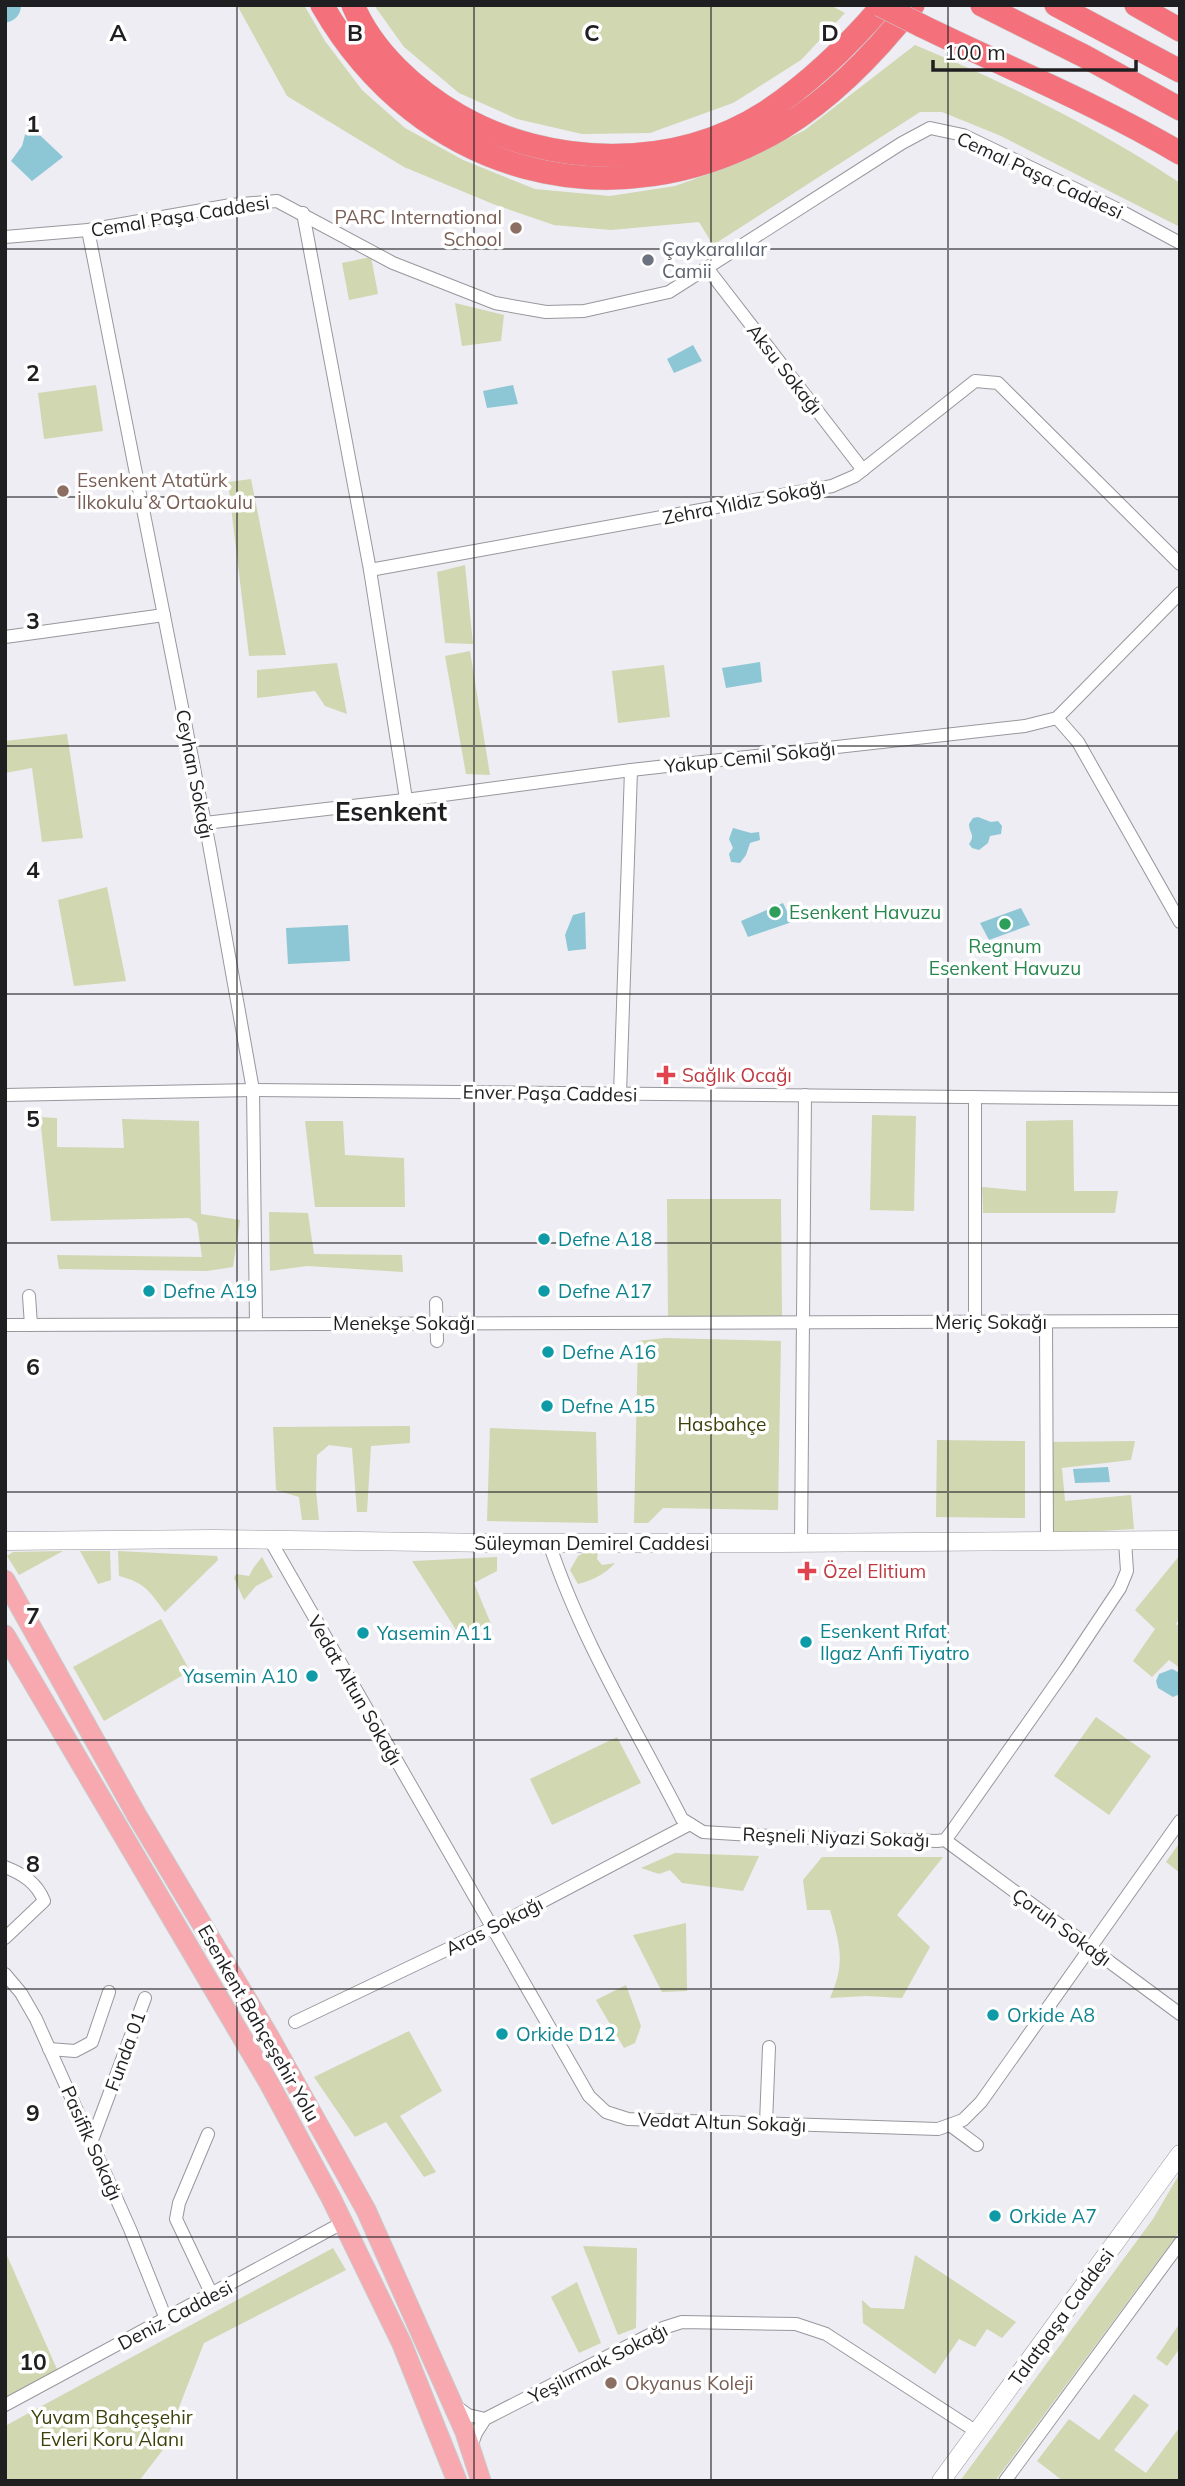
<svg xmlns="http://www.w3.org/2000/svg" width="1185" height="2486" viewBox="0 0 1185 2486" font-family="Mulish,sans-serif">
  <rect width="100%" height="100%" fill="#ededf3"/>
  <g fill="#d1d7b1">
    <path d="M237,5H304L325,41L362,90L405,128L463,160L535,189L610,196L675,186L739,163L805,130L915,45C1006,83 1098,128 1180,183V227L1001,136L942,112H920L713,245L699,222L611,230L554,225L493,204L404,167L287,96Z"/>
    <polygon points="374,5 830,5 845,13 801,60 733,103 650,133 582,134 517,119 459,93 404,47"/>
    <polygon points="371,257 378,294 349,300 342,263"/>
    <polygon points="455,303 504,315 501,341 462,346"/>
    <polygon points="96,385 103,431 44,439 38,393"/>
    <polygon points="251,479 286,655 249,656 228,482"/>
    <polygon points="465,565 473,644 445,643 437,572"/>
    <polygon points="470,651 490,775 466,774 445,656"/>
    <polygon points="337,663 347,714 325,706 315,691 257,698 257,670"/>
    <polygon points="664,665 670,717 618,723 612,671"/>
    <polygon points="67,734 83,838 42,842 32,768 5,773 5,741"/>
    <polygon points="107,887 126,981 74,986 58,900"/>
    <polygon points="872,1115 916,1116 914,1211 870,1210"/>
    <polygon points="40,1117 57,1118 57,1147 124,1148 122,1119 199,1121 201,1214 240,1220 233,1267 207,1271 59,1269 57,1255 202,1257 197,1223 189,1218 51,1221"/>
    <polygon points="1073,1120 1074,1191 1118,1191 1115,1213 983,1213 982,1187 1026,1191 1026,1121"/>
    <polygon points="305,1121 343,1121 345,1155 404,1158 405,1207 315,1207"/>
    <polygon points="667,1199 781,1199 782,1319 668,1319"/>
    <polygon points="269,1212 308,1213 314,1254 402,1255 403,1272 307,1266 270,1271"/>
    <polygon points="665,1338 781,1341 778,1510 663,1508 648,1523 634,1523 638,1341"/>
    <polygon points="410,1426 410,1443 371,1446 367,1512 357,1512 352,1448 329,1445 317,1455 316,1491 319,1520 302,1520 299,1497 276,1490 273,1427"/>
    <polygon points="490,1428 596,1432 598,1523 487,1521"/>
    <polygon points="937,1440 1025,1441 1025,1518 936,1517"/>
    <polygon points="1135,1441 1131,1460 1062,1468 1065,1501 1131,1495 1134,1529 1051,1534 1051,1442"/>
    <polygon points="63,1551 19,1575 7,1556 13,1552"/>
    <polygon points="80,1551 110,1551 111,1580 98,1584"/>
    <path d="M118,1551L217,1556L218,1560L165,1612C149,1591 146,1583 119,1576Z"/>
    <path d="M585,1552H598L597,1559L602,1565L615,1563C604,1575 593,1580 578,1584L570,1570L578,1556Z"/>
    <polygon points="1180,1555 1180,1617 1176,1624 1180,1627 1180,1668 1169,1660 1152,1677 1133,1661 1155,1629 1135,1610"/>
    <polygon points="262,1557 273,1577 256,1586 244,1600 234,1578 236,1574 249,1576 254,1567"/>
    <polygon points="497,1557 497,1571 474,1583 491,1624 460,1636 412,1561"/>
    <polygon points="161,1619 190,1671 104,1721 73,1667"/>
    <polygon points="1096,1717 1151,1756 1109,1815 1054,1776"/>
    <polygon points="617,1737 641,1783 552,1825 530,1779"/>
    <polygon points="1178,1845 1180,1846 1180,1873 1166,1862"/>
    <polygon points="675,1853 759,1856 743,1891 682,1883 670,1870 659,1874 641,1868"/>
    <path d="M822,1857H943L897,1915L930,1947L902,1998L866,1996L830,1998C846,1963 840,1946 830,1910H807L803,1880Z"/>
    <polygon points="686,1923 687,1991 662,1992 633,1935"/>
    <polygon points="626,1985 641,2026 635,2043 624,2048 596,2000"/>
    <polygon points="409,2031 442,2091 400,2116 436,2172 424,2177 386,2122 355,2137 314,2077"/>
    <polygon points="1180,2173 1180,2231 995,2481 960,2481 1153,2219"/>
    <polygon points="583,2246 637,2248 636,2328 618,2335"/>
    <polygon points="333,2248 346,2270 204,2343 162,2451 139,2481 5,2481 5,2426"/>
    <polygon points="5,2251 60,2376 5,2406"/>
    <polygon points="915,2255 1016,2322 1002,2338 987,2329 975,2347 959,2339 935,2374 863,2323 862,2300 871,2308 904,2309"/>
    <polygon points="577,2282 601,2343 579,2353 551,2297"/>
    <polygon points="1180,2323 1180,2348 1167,2366 1156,2358"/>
    <polygon points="1134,2394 1149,2405 1114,2450 1146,2473 1179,2428 1180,2481 1063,2481 1037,2461 1069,2419 1099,2440"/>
  </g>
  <g fill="#8dc6d5">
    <path d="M5,5H21C21,15 15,21 5,23Z"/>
    <polygon points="28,124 63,157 32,181 11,161 22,146"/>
    <polygon points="693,345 702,361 674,373 667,359"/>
    <polygon points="513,385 518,404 487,408 483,391"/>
    <polygon points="760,662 762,682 726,688 722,668"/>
    <path d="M978,817L991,822L998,821L1002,826L1001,834L990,836L988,843L979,850L972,848L969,844C976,835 969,833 969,824L973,818Z"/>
    <polygon points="733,828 751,833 759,832 760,840 750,843 746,855 740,863 731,862 729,854 733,848 729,839"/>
    <polygon points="783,903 792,922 748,937 741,921"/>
    <polygon points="1021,908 1030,925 989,940 980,923"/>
    <polygon points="585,912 586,949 568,951 565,935 573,915"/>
    <polygon points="348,925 350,961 288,964 286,928"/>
    <polygon points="1108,1467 1110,1482 1075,1483 1073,1469"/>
    <polygon points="1172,1669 1180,1673 1180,1694 1173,1697 1158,1688 1156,1681 1159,1674"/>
  </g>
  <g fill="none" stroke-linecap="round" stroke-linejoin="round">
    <g stroke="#97979d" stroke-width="14">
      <g id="street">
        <polyline points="303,213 370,570 406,799"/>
        <polyline points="88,230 209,844 253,1090 256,1324"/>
        <polyline points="5,237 88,230 231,205 277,201 393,263 495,303 546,312 584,311 669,292 902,143 930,128 963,135 1115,208 1180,243"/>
        <polyline points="707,268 863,470"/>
        <polyline points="370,570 832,486 855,476 975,381 998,383 1180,564"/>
        <polyline points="5,637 164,615"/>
        <polyline points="1057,718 1078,742 1180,922"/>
        <polyline points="1057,718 1180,593"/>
        <polyline points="205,823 413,799 631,770 1025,726 1057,718"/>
        <polyline points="620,1094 631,770"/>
        <polyline points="5,1095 253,1090 1180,1099"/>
        <polyline points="975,1097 975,1322"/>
        <polyline points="29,1296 31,1325"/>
        <polyline points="436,1303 437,1341"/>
        <polyline points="1046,1322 1047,1541"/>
        <polyline points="5,1325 1180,1321"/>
        <polyline points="270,1540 589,2096 606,2112 628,2119 938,2129 963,2120 981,2102 1180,1821"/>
        <path d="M549,1543C581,1640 636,1729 682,1819L703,1832L785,1837L937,1841L945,1840L952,1831L1066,1669L1120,1588L1127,1571L1125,1541"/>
        <polyline points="801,1543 805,1095"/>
        <polyline points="945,1840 1180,2014"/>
        <path d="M5,1867C23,1874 37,1883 44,1901L5,1938"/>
        <polyline points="5,1974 21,1993 36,2019 130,2229 166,2319"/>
        <polyline points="295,2022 492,1928 690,1824"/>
        <polyline points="49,2049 75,2051 92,2042 109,1992"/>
        <polyline points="766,2123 769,2047"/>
        <polyline points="950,2125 977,2145"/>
        <polyline points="208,2134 179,2203 176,2219 212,2295"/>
        <polyline points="91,2143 145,1998"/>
        <polyline points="5,2405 344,2222"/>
        <polyline points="454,2405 468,2415 485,2419"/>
        <polyline points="471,2447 476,2433 485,2419 663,2328 682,2322 796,2324 826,2334 977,2432"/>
        <polyline points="1005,2481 1180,2243"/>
      </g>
    </g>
    <g stroke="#97979d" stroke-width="19">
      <g id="secondary">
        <polyline points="5,1541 213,1539 495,1543 780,1543 1180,1540"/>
        <polyline points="941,2481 1180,2154"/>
      </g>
    </g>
    <g stroke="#c9c9ca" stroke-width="21">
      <g id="primary">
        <polyline points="5,1580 136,1814 270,2038 366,2210 465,2432 481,2481"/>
        <polyline points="5,1635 269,2083 331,2198 402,2344 457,2481"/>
      </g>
    </g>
    <g stroke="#c9c9ca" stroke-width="24">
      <g id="highway">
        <path d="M322,5C419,174 614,228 782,128C833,97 877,51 913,5"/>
        <path d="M353,5C372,51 415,90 458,115C550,168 674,171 766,112C811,82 848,46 883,5"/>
        <polyline points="982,5 1084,56 1180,109"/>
        <polyline points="1056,5 1180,71"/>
        <polyline points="1136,5 1180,30"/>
        <path d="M922,26C1008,68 1097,104 1180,153"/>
      </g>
    </g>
    <use href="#street" stroke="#fff" stroke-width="12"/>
    <use href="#secondary" stroke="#fff" stroke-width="18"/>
    <use href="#primary" stroke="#f8a9af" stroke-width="19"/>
    <use href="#highway" stroke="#f4707a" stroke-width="23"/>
    <g stroke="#c9c9ca" stroke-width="24" stroke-linecap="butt">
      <polyline id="highway-bridge" points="880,5 922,26"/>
    </g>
    <use href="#highway-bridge" stroke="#f4707a" stroke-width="23"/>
  </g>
  <path fill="none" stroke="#1f1f21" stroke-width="2" stroke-opacity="0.55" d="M237,5V2481M474,5V2481M711,5V2481M948,5V2481M5,249H1180M5,497H1180M5,746H1180M5,994H1180M5,1243H1180M5,1492H1180M5,1740H1180M5,1989H1180M5,2237H1180"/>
  <g fill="#8d6e63" stroke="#fff" stroke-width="2.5">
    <circle cx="516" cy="228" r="7"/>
    <circle cx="63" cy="491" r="7"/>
    <circle cx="611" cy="2383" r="7"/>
  </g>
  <circle fill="#6b7280" stroke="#fff" stroke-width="2.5" cx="648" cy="260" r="7"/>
  <g fill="#2e9e5b" stroke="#fff" stroke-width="2.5">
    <circle cx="775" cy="912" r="7"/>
    <circle cx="1005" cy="924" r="7"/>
  </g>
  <g fill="#e0444e" stroke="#fff" stroke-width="2.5">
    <path d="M662.5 1064.5h7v7h7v7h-7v7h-7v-7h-7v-7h7z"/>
    <path d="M803.5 1560.5h7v7h7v7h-7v7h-7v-7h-7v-7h7z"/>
  </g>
  <g fill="#0f9aa8" stroke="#fff" stroke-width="2.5">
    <circle cx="544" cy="1239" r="7"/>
    <circle cx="149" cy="1291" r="7"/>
    <circle cx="544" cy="1291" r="7"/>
    <circle cx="548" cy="1352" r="7"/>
    <circle cx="547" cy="1406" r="7"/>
    <circle cx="363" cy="1633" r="7"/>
    <circle cx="806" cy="1642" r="7"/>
    <circle cx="312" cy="1676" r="7"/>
    <circle cx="993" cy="2015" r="7"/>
    <circle cx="502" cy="2034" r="7"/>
    <circle cx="995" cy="2216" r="7"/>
  </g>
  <g text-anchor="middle" stroke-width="7" stroke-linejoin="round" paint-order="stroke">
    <g font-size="19" fill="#1f1f21" stroke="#fff">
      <text transform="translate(1040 175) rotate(25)" y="7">Cemal Paşa Caddesi</text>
      <text transform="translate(180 216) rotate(-9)" y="7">Cemal Paşa Caddesi</text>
      <text transform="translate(785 369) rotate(52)" y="7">Aksu Sokağı</text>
      <text transform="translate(744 502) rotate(-11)" y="7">Zehra Yıldız Sokağı</text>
      <text transform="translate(750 757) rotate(-6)" y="7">Yakup Cemil Sokağı</text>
      <text transform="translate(195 774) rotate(79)" y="7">Ceyhan Sokağı</text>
      <text transform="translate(550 1093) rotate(1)" y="7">Enver Paşa Caddesi</text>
      <text x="991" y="1329">Meriç Sokağı</text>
      <text x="404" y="1330">Menekşe Sokağı</text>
      <text x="592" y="1550">Süleyman Demirel Caddesi</text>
      <text transform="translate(355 1690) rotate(60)" y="7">Vedat Altun Sokağı</text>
      <text transform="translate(836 1837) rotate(2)" y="7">Reşneli Niyazi Sokağı</text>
      <text transform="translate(494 1926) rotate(-27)" y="7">Aras Sokağı</text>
      <text transform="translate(1062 1927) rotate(36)" y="7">Çoruh Sokağı</text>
      <text transform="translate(259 2023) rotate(60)" y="7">Esenkent Bahçeşehir Yolu</text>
      <text transform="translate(125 2051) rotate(-70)" y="7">Funda 01</text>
      <text transform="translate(722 2122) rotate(2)" y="7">Vedat Altun Sokağı</text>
      <text transform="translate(92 2143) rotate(66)" y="7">Pasifik Sokağı</text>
      <text transform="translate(175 2315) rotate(-28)" y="7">Deniz Caddesi</text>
      <text transform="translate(1061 2317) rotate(-54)" y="7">Talatpaşa Caddesi</text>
      <text transform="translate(598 2363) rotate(-27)" y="7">Yeşilırmak Sokağı</text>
    </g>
    <g font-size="19" fill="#785e54" stroke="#fff" text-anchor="start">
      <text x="502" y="224" text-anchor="end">PARC International<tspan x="502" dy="22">School</tspan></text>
      <text x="77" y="487">Esenkent Atatürk<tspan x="77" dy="22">İlkokulu &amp; Ortaokulu</tspan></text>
      <text x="625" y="2390">Okyanus Koleji</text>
    </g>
    <g font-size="19" fill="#5b616d" stroke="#fff" text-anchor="start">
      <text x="662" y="256">Çaykaralılar<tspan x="662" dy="22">Camii</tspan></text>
    </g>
    <g font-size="19" fill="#27864d" stroke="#fff" text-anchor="start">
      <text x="789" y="919">Esenkent Havuzu</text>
      <text x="1005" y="953" text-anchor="middle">Regnum<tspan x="1005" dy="22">Esenkent Havuzu</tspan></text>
    </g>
    <g font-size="19" fill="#be3a42" stroke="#fff" text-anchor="start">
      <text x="682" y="1082">Sağlık Ocağı</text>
      <text x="823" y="1578">Özel Elitium</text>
    </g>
    <g font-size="19" fill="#0d838f" stroke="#fff" text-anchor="start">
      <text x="558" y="1246">Defne A18</text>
      <text x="163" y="1298">Defne A19</text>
      <text x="558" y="1298">Defne A17</text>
      <text x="562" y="1359">Defne A16</text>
      <text x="561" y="1413">Defne A15</text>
      <text x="820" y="1638">Esenkent Rıfat<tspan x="820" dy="22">Ilgaz Anfi Tiyatro</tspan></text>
      <text x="377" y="1640">Yasemin A11</text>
      <text x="298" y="1683" text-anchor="end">Yasemin A10</text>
      <text x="1007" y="2022">Orkide A8</text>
      <text x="516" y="2041">Orkide D12</text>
      <text x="1009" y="2223">Orkide A7</text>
    </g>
    <g font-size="19" fill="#3c410a" stroke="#fff">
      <text x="722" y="1431">Hasbahçe</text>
      <text x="112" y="2424">Yuvam Bahçeşehir<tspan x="112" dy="22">Evleri Koru Alanı</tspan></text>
    </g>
    <g font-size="26" font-weight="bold" fill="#1f1f21" stroke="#fff">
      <text x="391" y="821">Esenkent</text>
    </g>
  </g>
  <g font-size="23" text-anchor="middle" font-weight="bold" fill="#1f1f21" stroke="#fff" stroke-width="7" stroke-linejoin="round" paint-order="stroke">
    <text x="118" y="41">A</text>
    <text x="355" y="41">B</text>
    <text x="592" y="41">C</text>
    <text x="830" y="41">D</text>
    <text x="33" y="132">1</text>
    <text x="33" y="381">2</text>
    <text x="33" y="629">3</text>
    <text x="33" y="878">4</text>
    <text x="33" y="1127">5</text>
    <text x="33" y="1375">6</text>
    <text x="33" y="1624">7</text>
    <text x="33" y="1872">8</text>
    <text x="33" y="2121">9</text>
    <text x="33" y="2370">10</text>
  </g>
  <rect width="1185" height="2486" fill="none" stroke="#1f1f21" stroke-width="14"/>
  <path d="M933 60v10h203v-10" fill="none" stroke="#1f1f21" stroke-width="3.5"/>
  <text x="944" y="60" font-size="21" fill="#1f1f21" stroke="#ffffff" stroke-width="5" paint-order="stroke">100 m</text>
</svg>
